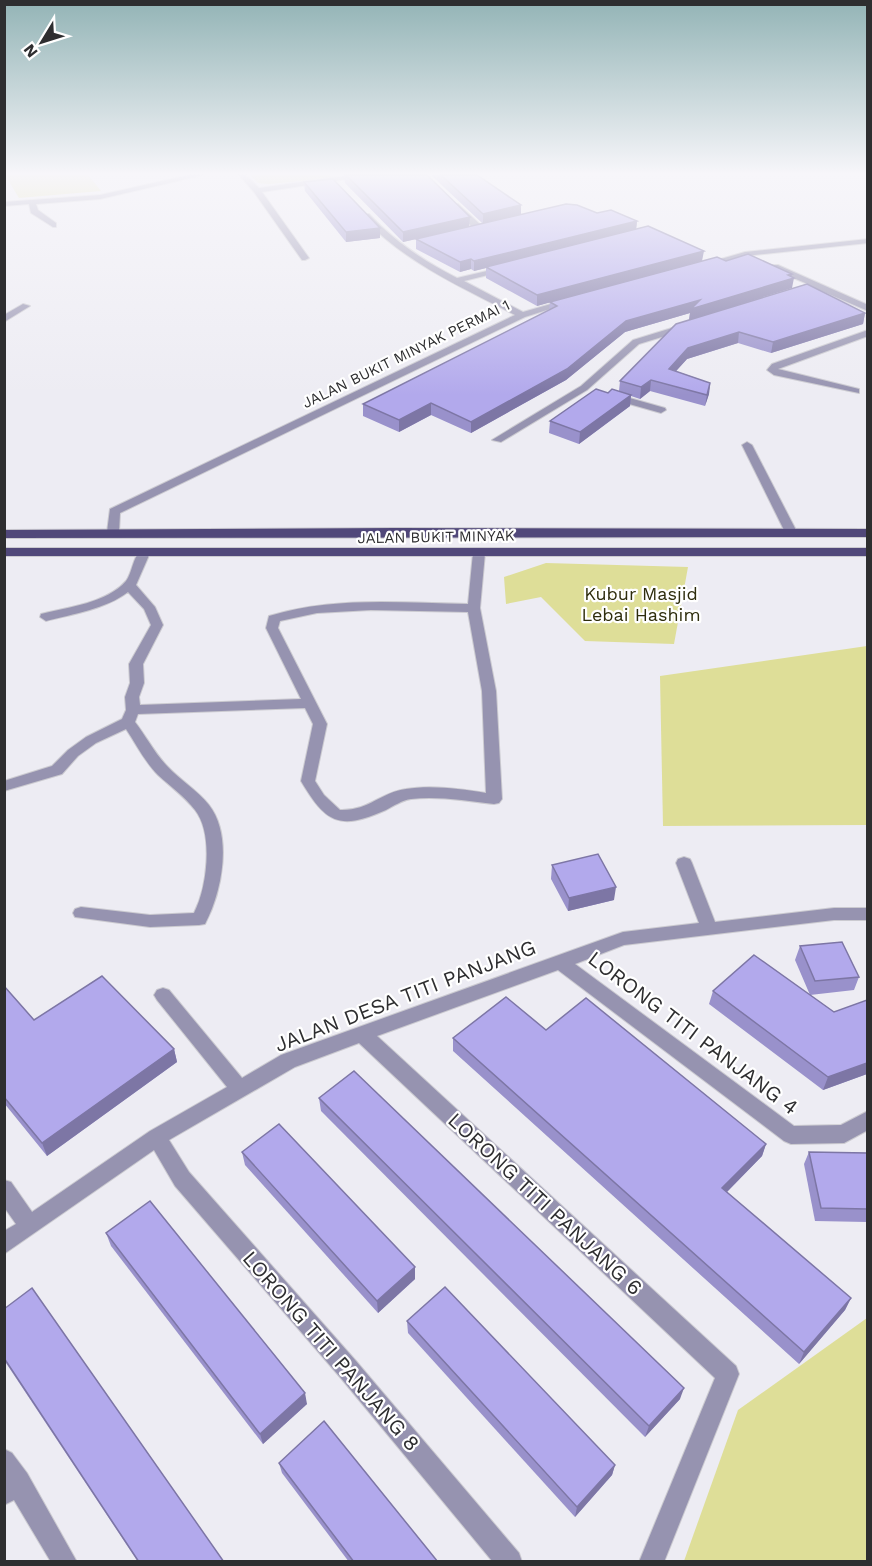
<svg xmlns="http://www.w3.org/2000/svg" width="872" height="1566" viewBox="0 0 872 1566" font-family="'Work Sans',sans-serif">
  <rect width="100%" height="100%" fill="#edecf3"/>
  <g fill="#dede98">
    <polygon points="5,175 88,175 101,191 19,198"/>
    <polygon points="250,175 329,175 333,178 269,184 258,183"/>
    <polygon points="546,563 688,567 674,644 585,641 541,597 506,604 504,577"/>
    <polygon points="867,646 867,825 663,826 660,676"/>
    <polygon points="867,1318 867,1561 684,1561 738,1410"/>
  </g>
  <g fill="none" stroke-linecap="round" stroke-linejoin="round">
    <g stroke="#cbcad0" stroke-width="2">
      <g id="minor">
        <polygon points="189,175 203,175 100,199 36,204 38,210 56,223 56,227 53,227 31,213 29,204 4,206 4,202 100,195"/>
        <polygon points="239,175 246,175 259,188 351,175 373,175 262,192 309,258 305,260 302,260 254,192"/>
        <polygon points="452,204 458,204 483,227 483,231 477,231 452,208"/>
        <path d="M363,214H369C395,242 424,261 457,278L508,266V270L464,281L523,312L568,299L572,302L525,317L120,513L119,532L117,534H109L107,532L110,509L515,315C461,287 406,263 363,218Z"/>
        <polygon points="868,239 868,243 745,256 704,267 700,265 745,252"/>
        <polygon points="772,265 778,265 868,305 868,311 817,289 791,295 791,291 810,285 772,269"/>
        <polygon points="23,304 30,306 4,322 4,315"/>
        <polygon points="688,323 693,326 691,328 639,344 587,390 501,442 492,440 581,386 633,340"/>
        <polygon points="868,330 868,336 778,369 859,389 859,393 774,375 767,370 772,364"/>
        <polygon points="612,393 665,408 666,410 661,413 608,398 608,394"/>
        <polygon points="747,442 752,445 798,534 796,536 788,536 786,534 742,445"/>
        <path d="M144,549L150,553L136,585L155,607L163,625L143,664L144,683L139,697L140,705L301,699L266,628L269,616C334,596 402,603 468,604L473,553L475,550H483L485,553L480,608L496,691L502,799L499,803L494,804C466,801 439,796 411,799C403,800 393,806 386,810C339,831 326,823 301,781L313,724L305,708L138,714L135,722C146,736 155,754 168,767C180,780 197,790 209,805C233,836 222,892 205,924L199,925L150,927L75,917L73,913L75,909L81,907L150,915L194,913C207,888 214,834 195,810C185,797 170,786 158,775C145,762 136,744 126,729L96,743L78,756L62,774L4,791V781L52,766L68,750L86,737L122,719L126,710L125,697L130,683L129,664L151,625L144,609L128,592C106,609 73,614 46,621L40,617L41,614C68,607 107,603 126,581C133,572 133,553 144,549ZM371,610L468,612L482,691L486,793C460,789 432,785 406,789C381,792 369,811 340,810L324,795L315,781L327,724L278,628L280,621L317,613Z"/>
        <polygon points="684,857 690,859 692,863 715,922 834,908 868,908 868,920 834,920 624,945 575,964 794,1126 841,1125 868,1111 868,1130 844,1143 791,1144 784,1141 558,970 377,1036 736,1366 739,1374 664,1562 639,1562 715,1378 359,1043 295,1067 169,1140 189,1172 356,1361 519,1553 522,1562 493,1562 340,1377 175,1186 154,1150 4,1254 4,1231 16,1224 4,1207 4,1180 11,1182 32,1212 150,1131 227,1087 157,1000 154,995 157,990 163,988 169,990 242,1078 281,1055 623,932 699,923 676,863 678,859"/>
        <polygon points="4,1449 12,1453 27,1473 77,1562 51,1562 14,1500 4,1505"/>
      </g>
    </g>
    <g stroke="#cbcad0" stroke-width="2">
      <g id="major">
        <polygon points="396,528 868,529 868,537 4,538 4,530"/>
        <rect x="4" y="548" width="864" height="8"/>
      </g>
    </g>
    <use href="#minor" fill="#9693b0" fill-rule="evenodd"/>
    <use href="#major" fill="#51487a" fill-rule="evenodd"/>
  </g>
  <g fill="#9991cb">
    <polygon points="344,175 427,175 470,217 469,226 482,223 431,175 477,175 521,205 521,214 597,213 637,221 636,229 702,261 726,261 792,274 792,288 689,320 690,313 625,332 566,380 471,433 431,415 399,432 363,416 363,404 549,310 550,302 537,306 486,278 486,268 474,271 471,269 460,272 416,249 416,239 403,242 345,183"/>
    <polygon points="304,182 380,238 346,242 305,191"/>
    <polygon points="865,313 863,324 771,353 738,343 687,359 676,371 710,383 709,394 705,406 650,391 640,399 631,396 630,406 579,444 549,433 550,421 608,393 619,391 620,381 676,324"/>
    <polygon points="552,865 614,900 568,911 551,879"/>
    <polygon points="800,946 859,977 854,990 810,995 834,1012 867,1000 867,1074 823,1090 709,1004 713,991 810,995 795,960"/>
    <polygon points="4,986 34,1020 174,1049 177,1062 47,1156 4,1103"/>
    <polygon points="546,1030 766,1144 762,1156 727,1192 851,1298 845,1310 799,1364 453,1051 453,1038"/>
    <polygon points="319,1098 680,1399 645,1437 321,1111"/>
    <polygon points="242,1152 415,1279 378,1313 245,1165"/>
    <polygon points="809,1152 867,1153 867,1222 815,1221 804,1164"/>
    <polygon points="106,1233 307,1404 263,1444 111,1246"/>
    <polygon points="4,1309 224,1562 138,1562 4,1360"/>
    <polygon points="407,1321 615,1465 612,1475 575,1517 408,1333"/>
    <polygon points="279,1463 438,1562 349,1562 282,1473"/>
  </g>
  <g fill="#7d76a5">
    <polygon points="521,205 521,215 483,224 483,214"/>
    <polygon points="470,217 469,227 403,242 403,232"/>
    <polygon points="637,221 636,231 486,267 486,268 474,271 474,261"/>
    <polygon points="380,228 380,238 346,242 346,232"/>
    <polygon points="704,251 702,261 537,306 537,295"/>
    <polygon points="471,259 471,269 460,272 460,262"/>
    <polygon points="792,274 791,279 794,278 792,288 689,320 690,313 625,332 566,380 471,433 471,422 626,321"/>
    <polygon points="865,313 863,324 771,353 773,342"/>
    <polygon points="739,332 738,343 687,359 668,380 669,369 688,348"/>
    <polygon points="651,380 650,391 640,399 641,387"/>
    <polygon points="710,383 709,394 705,406 707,395"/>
    <polygon points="631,395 630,406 579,444 580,432"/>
    <polygon points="431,403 431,415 399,432 399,420"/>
    <polygon points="616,887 614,900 568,911 569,898"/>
    <polygon points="174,1049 177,1062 47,1156 42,1143"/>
    <polygon points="867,1063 867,1074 823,1090 828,1077"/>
    <polygon points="766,1144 762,1156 718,1201 722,1188"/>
    <polygon points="415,1267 415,1279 378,1313 377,1301"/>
    <polygon points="851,1298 845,1310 799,1364 804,1352"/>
    <polygon points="684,1388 680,1399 645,1437 649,1426"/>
    <polygon points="305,1393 307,1404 263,1444 260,1434"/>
    <polygon points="615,1465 612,1475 575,1517 577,1507"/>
  </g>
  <g fill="#b2a9ec" stroke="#7d76a5" stroke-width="1.5">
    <polygon points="346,175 427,175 470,217 403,232"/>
    <polygon points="441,175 477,175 521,205 483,214"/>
    <polygon points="333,179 380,228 346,232 304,182"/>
    <polygon points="566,204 577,205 597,213 611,210 637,221 474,261 471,259 460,262 416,239"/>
    <polygon points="648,226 704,251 537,295 486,267"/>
    <polygon points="748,254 792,274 788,275 794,278 691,309 700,300 626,321 567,369 471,422 431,403 399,420 363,404 557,306 550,302 717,257 726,261"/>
    <polygon points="807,284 865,313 773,342 739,332 688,348 669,369 710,383 707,395 651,380 641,387 620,381 676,324"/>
    <polygon points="596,389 608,393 612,389 631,395 580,432 550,421"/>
    <polygon points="598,854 616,887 569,898 552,865"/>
    <polygon points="842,942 859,977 815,981 800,946"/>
    <polygon points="754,955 834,1012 867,1000 867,1063 828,1077 713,991"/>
    <polygon points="102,976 174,1049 42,1143 4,1097 4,986 34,1020"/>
    <polygon points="506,997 546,1030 586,998 766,1144 722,1188 851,1298 804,1352 453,1038"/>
    <polygon points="354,1071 684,1388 649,1426 319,1098"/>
    <polygon points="279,1124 415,1267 377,1301 242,1152"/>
    <polygon points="809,1152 867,1153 867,1209 821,1208"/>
    <polygon points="150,1201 305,1393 260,1434 106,1233"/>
    <polygon points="445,1287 615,1465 577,1507 407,1321"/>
    <polygon points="32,1288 224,1562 139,1562 4,1358 4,1309"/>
    <polygon points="324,1421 438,1562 354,1562 279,1463"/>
  </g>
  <linearGradient id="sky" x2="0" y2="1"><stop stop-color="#93b4b6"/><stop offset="0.44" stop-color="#f7f6fa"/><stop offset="1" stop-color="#f7f6fa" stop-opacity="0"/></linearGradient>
  <rect width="872" height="395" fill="url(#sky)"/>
  <g text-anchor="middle" stroke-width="4.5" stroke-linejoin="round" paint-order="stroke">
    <g font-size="15" fill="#2e2e30" stroke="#fff">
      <text transform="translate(406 354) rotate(-26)" y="5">JALAN BUKIT MINYAK PERMAI 1</text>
      <text transform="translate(436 537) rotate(-1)" y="5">JALAN BUKIT MINYAK</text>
    </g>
    <g font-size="18" fill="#2e2d0c" stroke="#fff">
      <text x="641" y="600">Kubur Masjid<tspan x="641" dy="21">Lebai Hashim</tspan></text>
    </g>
    <g font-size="21" fill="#2e2e30" stroke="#fff">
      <text transform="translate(405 996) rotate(-21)" y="7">JALAN DESA TITI PANJANG</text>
      <text transform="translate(693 1033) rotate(37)" y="7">LORONG TITI PANJANG 4</text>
      <text transform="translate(545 1204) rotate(43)" y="7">LORONG TITI PANJANG 6</text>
      <text transform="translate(331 1351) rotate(49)" y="7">LORONG TITI PANJANG 8</text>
    </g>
  </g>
  <rect width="872" height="1566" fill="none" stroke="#2e2e30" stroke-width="12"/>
  <g transform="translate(42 42) rotate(232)" stroke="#ffffff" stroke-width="4.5" paint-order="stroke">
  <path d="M0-4.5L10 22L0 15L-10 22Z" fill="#2e2e30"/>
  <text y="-9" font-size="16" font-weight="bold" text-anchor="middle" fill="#2e2e30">N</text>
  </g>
</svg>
